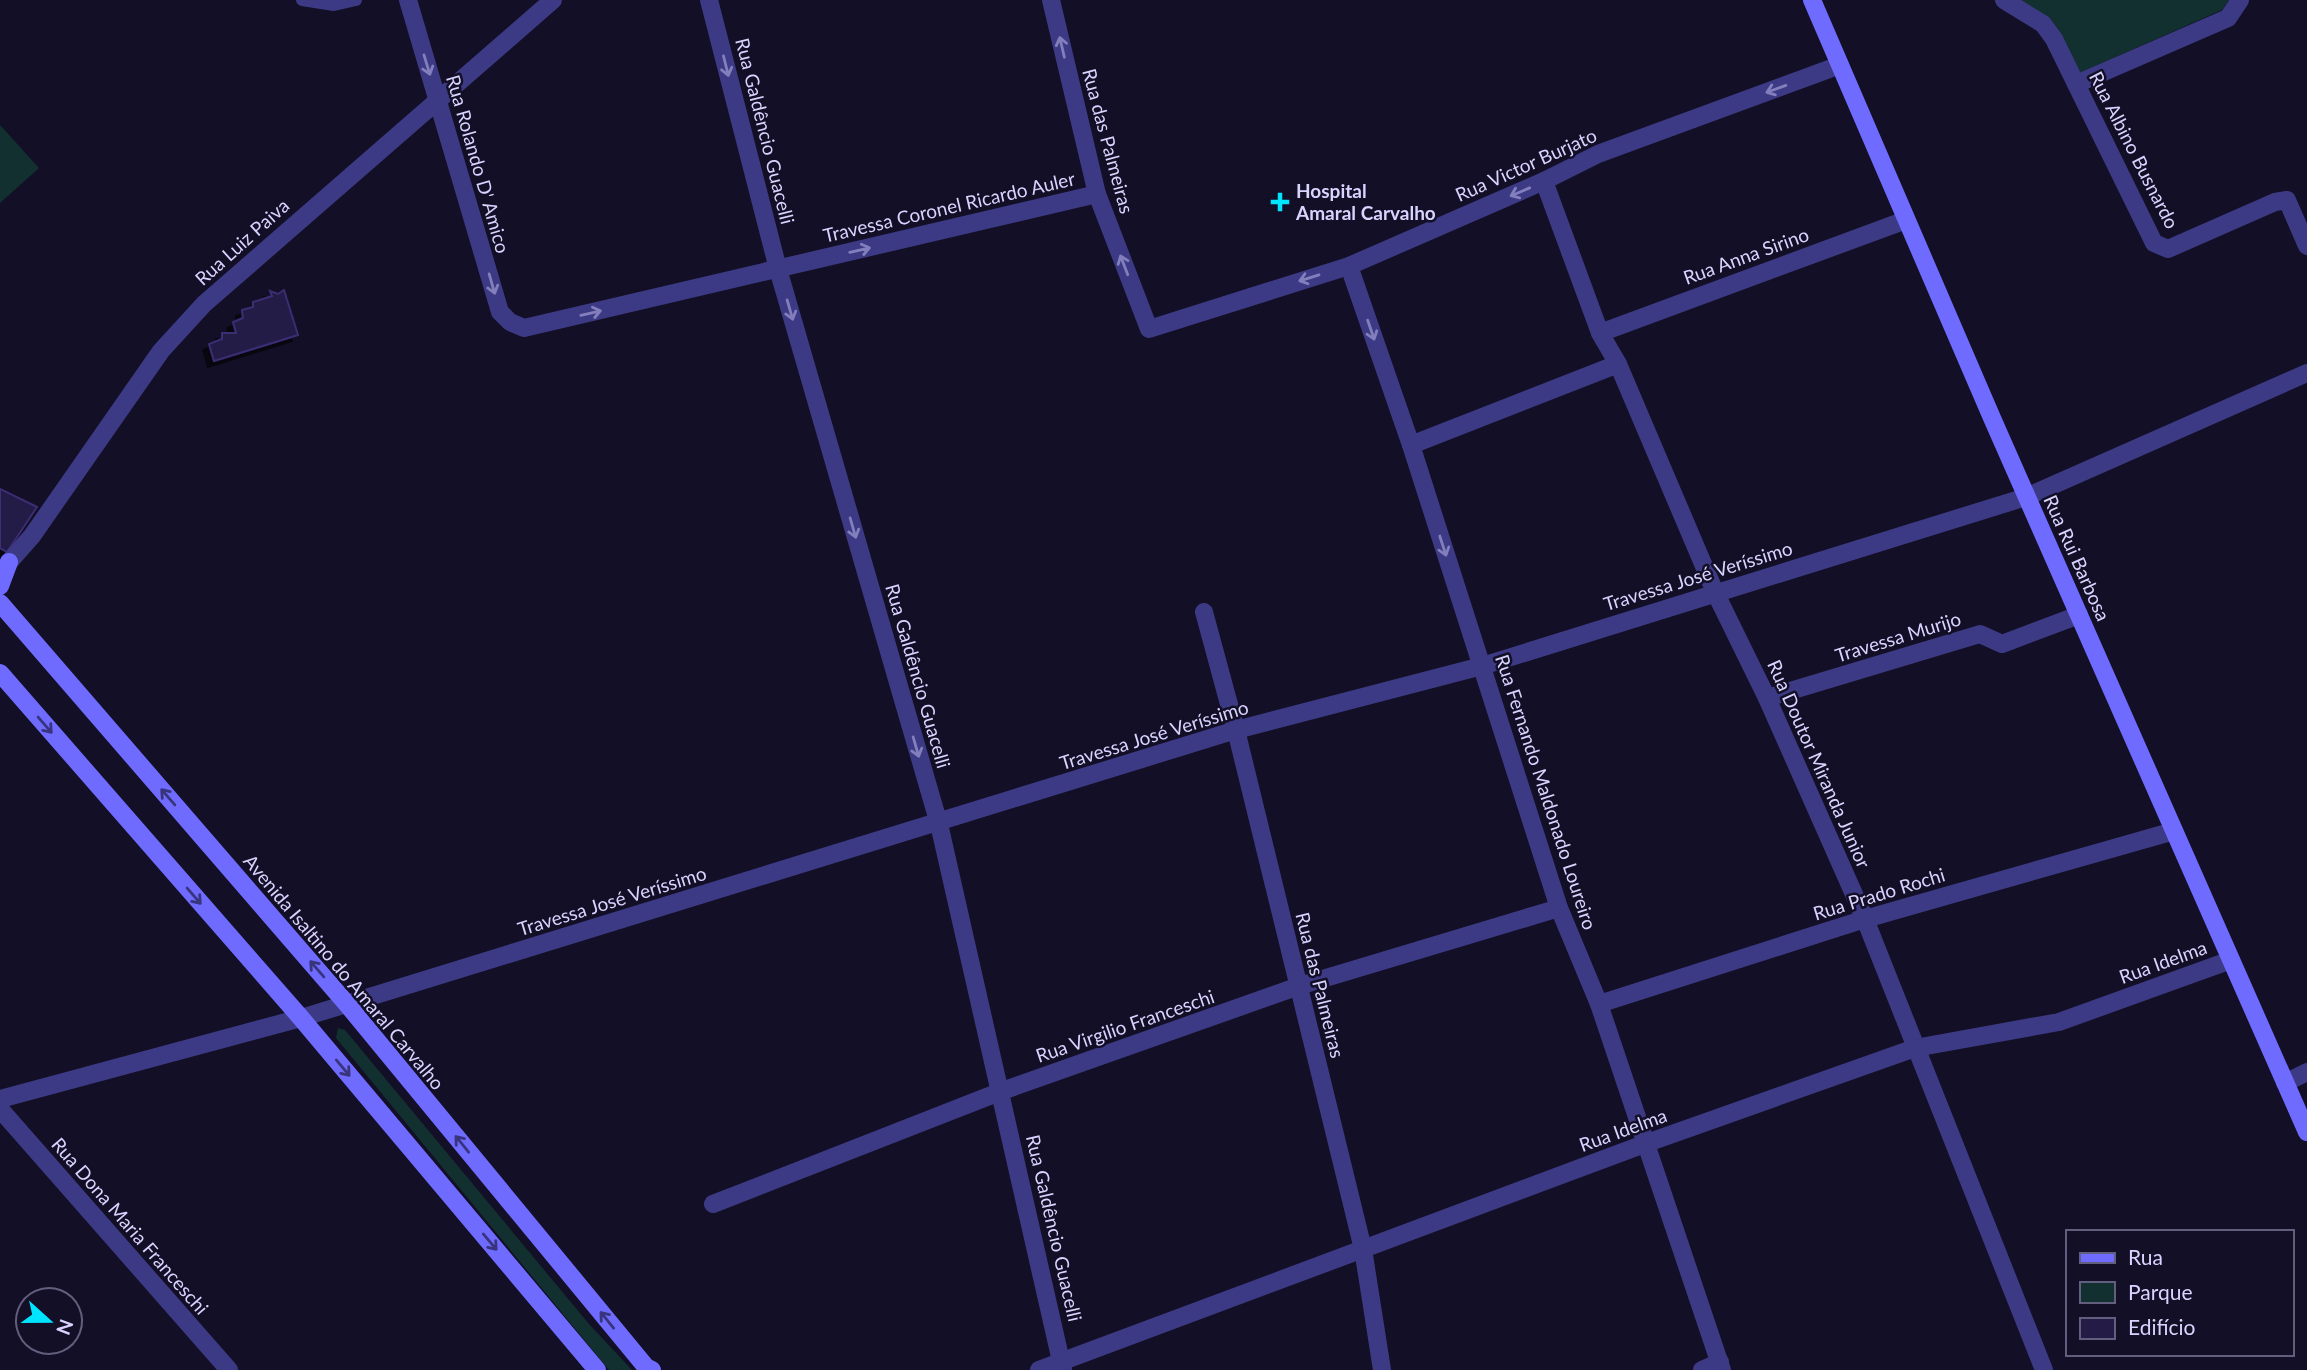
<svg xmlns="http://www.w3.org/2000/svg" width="2307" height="1370" viewBox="0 0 2307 1370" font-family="Lato,sans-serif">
  <defs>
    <filter id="shadow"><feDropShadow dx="-6" dy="6" stdDeviation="0" flood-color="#0009"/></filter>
  </defs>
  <rect width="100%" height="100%" fill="#130f26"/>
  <g fill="#12302f">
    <polygon points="2020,0 2229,0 2222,10 2079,73 2052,21"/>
    <polygon points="0,125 39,168 0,203"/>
    <polygon points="338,1028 345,1030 589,1324 632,1370 609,1370 336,1038"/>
  </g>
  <g fill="#241b47" stroke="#3b2d73" stroke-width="2" filter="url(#shadow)">
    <polygon points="284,290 298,335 214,361 209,344 222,339 222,333 236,333 233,322 243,318 242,310 253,307 253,302 272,296 270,291 278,294"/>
    <polygon points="0,489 37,507 7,552 0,548"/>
  </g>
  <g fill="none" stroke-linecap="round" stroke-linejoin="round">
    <polyline stroke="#3d3a85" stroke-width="12" points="302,0 334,5 356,0"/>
    <g stroke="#3d3a85" stroke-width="18">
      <polyline points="408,0 500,312 510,322 524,328 1097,194"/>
      <polyline points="709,0 778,269 939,824 1063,1370"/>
      <polyline points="1051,0 1097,194 1149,329 1349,266 1544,181 1598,154 1840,65"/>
      <polyline points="2004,0 2043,24 2054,39 2154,243 2168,249 2275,202 2287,200 2307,246"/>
      <polyline points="2076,84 2228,18 2240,0"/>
      <polyline points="1544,181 1600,333 1618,364 1715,592 1767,698 1865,919 2044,1370"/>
      <polyline points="1349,266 1411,445 1559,908 1599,1004 1722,1370"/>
      <polyline points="1600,333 1906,220"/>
      <polyline points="1411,445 1618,364"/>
      <polyline points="9,562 32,536 161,351 204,304 553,0"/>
      <polyline points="1204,612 1236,730 1363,1249 1382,1370"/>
      <polyline points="1767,698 1980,634 2002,644 2079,615"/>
      <polyline points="1599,1004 1865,919 2174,831"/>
      <polyline points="2285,1083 2307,1072"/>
      <polyline points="0,1099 301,1018 1236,730 1482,666 2026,497 2307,373"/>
      <polyline points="0,1109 229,1370"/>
      <polyline points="713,1204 1002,1091 1299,986 1559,908"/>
      <polyline points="1039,1370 1647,1143 1915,1048 2059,1022 2231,960"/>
      <polyline points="1702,1370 1720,1362"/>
    </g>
    <g stroke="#6f6bff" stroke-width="18">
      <polyline points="1812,0 1992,418 2307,1132"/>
      <polyline points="0,586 9,562"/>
      <polyline points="0,603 346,1003 646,1367 652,1370"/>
      <polyline points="0,673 301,1018 597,1370"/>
    </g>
  </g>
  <defs><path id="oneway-shaft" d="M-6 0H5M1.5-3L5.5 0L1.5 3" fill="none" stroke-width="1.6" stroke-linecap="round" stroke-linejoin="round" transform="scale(1.75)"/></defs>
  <g stroke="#837fbc">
    <use href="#oneway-shaft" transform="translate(1062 47) rotate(-103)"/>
    <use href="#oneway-shaft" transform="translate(427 65) rotate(73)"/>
    <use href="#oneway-shaft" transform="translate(726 66) rotate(76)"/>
    <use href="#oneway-shaft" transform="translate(1776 89) rotate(160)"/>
    <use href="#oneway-shaft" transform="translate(1520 192) rotate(157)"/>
    <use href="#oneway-shaft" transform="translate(860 250) rotate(-13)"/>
    <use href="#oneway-shaft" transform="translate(1124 265) rotate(-111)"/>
    <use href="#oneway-shaft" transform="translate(1309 278) rotate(163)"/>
    <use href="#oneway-shaft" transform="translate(492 284) rotate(74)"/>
    <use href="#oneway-shaft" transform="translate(790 310) rotate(74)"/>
    <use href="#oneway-shaft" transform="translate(591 313) rotate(-13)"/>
    <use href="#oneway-shaft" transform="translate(1371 330) rotate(71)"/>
    <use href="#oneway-shaft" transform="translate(853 528) rotate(74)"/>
    <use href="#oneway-shaft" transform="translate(1443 546) rotate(72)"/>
    <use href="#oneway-shaft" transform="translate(916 747) rotate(74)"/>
  </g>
  <g stroke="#38347d">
    <use href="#oneway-shaft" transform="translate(45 725) rotate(49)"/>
    <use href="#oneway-shaft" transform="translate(168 797) rotate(-131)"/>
    <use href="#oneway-shaft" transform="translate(194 896) rotate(49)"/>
    <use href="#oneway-shaft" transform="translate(317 969) rotate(-131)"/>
    <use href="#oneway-shaft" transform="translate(343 1068) rotate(50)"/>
    <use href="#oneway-shaft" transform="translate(462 1144) rotate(-129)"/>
    <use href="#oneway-shaft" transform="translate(490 1242) rotate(50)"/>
    <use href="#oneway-shaft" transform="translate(607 1320) rotate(-129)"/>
  </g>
  <path fill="#00e5ff" stroke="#130f26" stroke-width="2.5" d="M1276.5 191.5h7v7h7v7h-7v7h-7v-7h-7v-7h7z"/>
  <g text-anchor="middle" stroke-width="5" stroke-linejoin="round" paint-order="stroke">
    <g font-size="19" fill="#d9d4ff" stroke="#130f26">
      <text transform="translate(765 131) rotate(76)" y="7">Rua Galdêncio Guacelli</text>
      <text transform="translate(1108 141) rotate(75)" y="7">Rua das Palmeiras</text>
      <text transform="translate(2134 150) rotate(63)" y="7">Rua Albino Busnardo</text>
      <text transform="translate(478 164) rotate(74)" y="7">Rua Rolando D' Amico</text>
      <text transform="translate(1526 165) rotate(-24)" y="7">Rua Victor Burjato</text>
      <text transform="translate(949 207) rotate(-13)" y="7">Travessa Coronel Ricardo Auler</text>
      <text transform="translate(242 242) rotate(-42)" y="7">Rua Luiz Paiva</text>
      <text transform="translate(1746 256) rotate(-20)" y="7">Rua Anna Sirino</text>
      <text transform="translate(2077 558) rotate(66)" y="7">Rua Rui Barbosa</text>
      <text transform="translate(1698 576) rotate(-17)" y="7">Travessa José Veríssimo</text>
      <text transform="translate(1898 637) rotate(-17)" y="7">Travessa Murijo</text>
      <text transform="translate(918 676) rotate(74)" y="7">Rua Galdêncio Guacelli</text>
      <text transform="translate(1154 735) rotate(-17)" y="7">Travessa José Veríssimo</text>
      <text transform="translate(1819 764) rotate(66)" y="7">Rua Doutor Miranda Junior</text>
      <text transform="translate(1546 792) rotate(72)" y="7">Rua Fernando Maldonado Loureiro</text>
      <text transform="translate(1879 894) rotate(-17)" y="7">Rua Prado Rochi</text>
      <text transform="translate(612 901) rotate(-17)" y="7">Travessa José Veríssimo</text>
      <text transform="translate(2163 962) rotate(-20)" y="7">Rua Idelma</text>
      <text transform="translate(344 972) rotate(50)" y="7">Avenida Isaltino do Amaral Carvalho</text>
      <text transform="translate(1320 985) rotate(76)" y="7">Rua das Palmeiras</text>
      <text transform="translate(1125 1026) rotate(-19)" y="7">Rua Virgilio Franceschi</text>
      <text transform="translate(1623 1130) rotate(-20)" y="7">Rua Idelma</text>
      <text transform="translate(130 1226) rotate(49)" y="7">Rua Dona Maria Franceschi</text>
      <text transform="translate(1054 1228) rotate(77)" y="7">Rua Galdêncio Guacelli</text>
    </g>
    <g font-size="19" font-weight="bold" fill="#d9d4ff" stroke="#130f26" text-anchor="start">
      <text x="1296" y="198">Hospital<tspan x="1296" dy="22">Amaral Carvalho</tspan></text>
    </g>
  </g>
  <rect x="2066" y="1230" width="228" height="126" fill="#130f26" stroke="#625e7d" stroke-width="2"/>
  <rect x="2080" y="1253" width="35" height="10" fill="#6f6bff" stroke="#625e7d" stroke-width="2"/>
  <text x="2128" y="1265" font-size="21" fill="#d9d4ff">Rua</text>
  <rect x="2080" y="1282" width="35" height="21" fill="#12302f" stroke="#625e7d" stroke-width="2"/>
  <text x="2128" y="1300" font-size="21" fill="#d9d4ff">Parque</text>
  <rect x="2080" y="1318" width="35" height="21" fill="#241b47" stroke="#625e7d" stroke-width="2"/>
  <text x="2128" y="1335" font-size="21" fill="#d9d4ff">Edifício</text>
  <g transform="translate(49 1321) rotate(111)"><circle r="33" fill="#130f26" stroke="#625e7d" stroke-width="2"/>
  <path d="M0-5L12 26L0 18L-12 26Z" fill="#00e5ff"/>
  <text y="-10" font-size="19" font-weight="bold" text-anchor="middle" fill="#d9d4ff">N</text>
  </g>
</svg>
